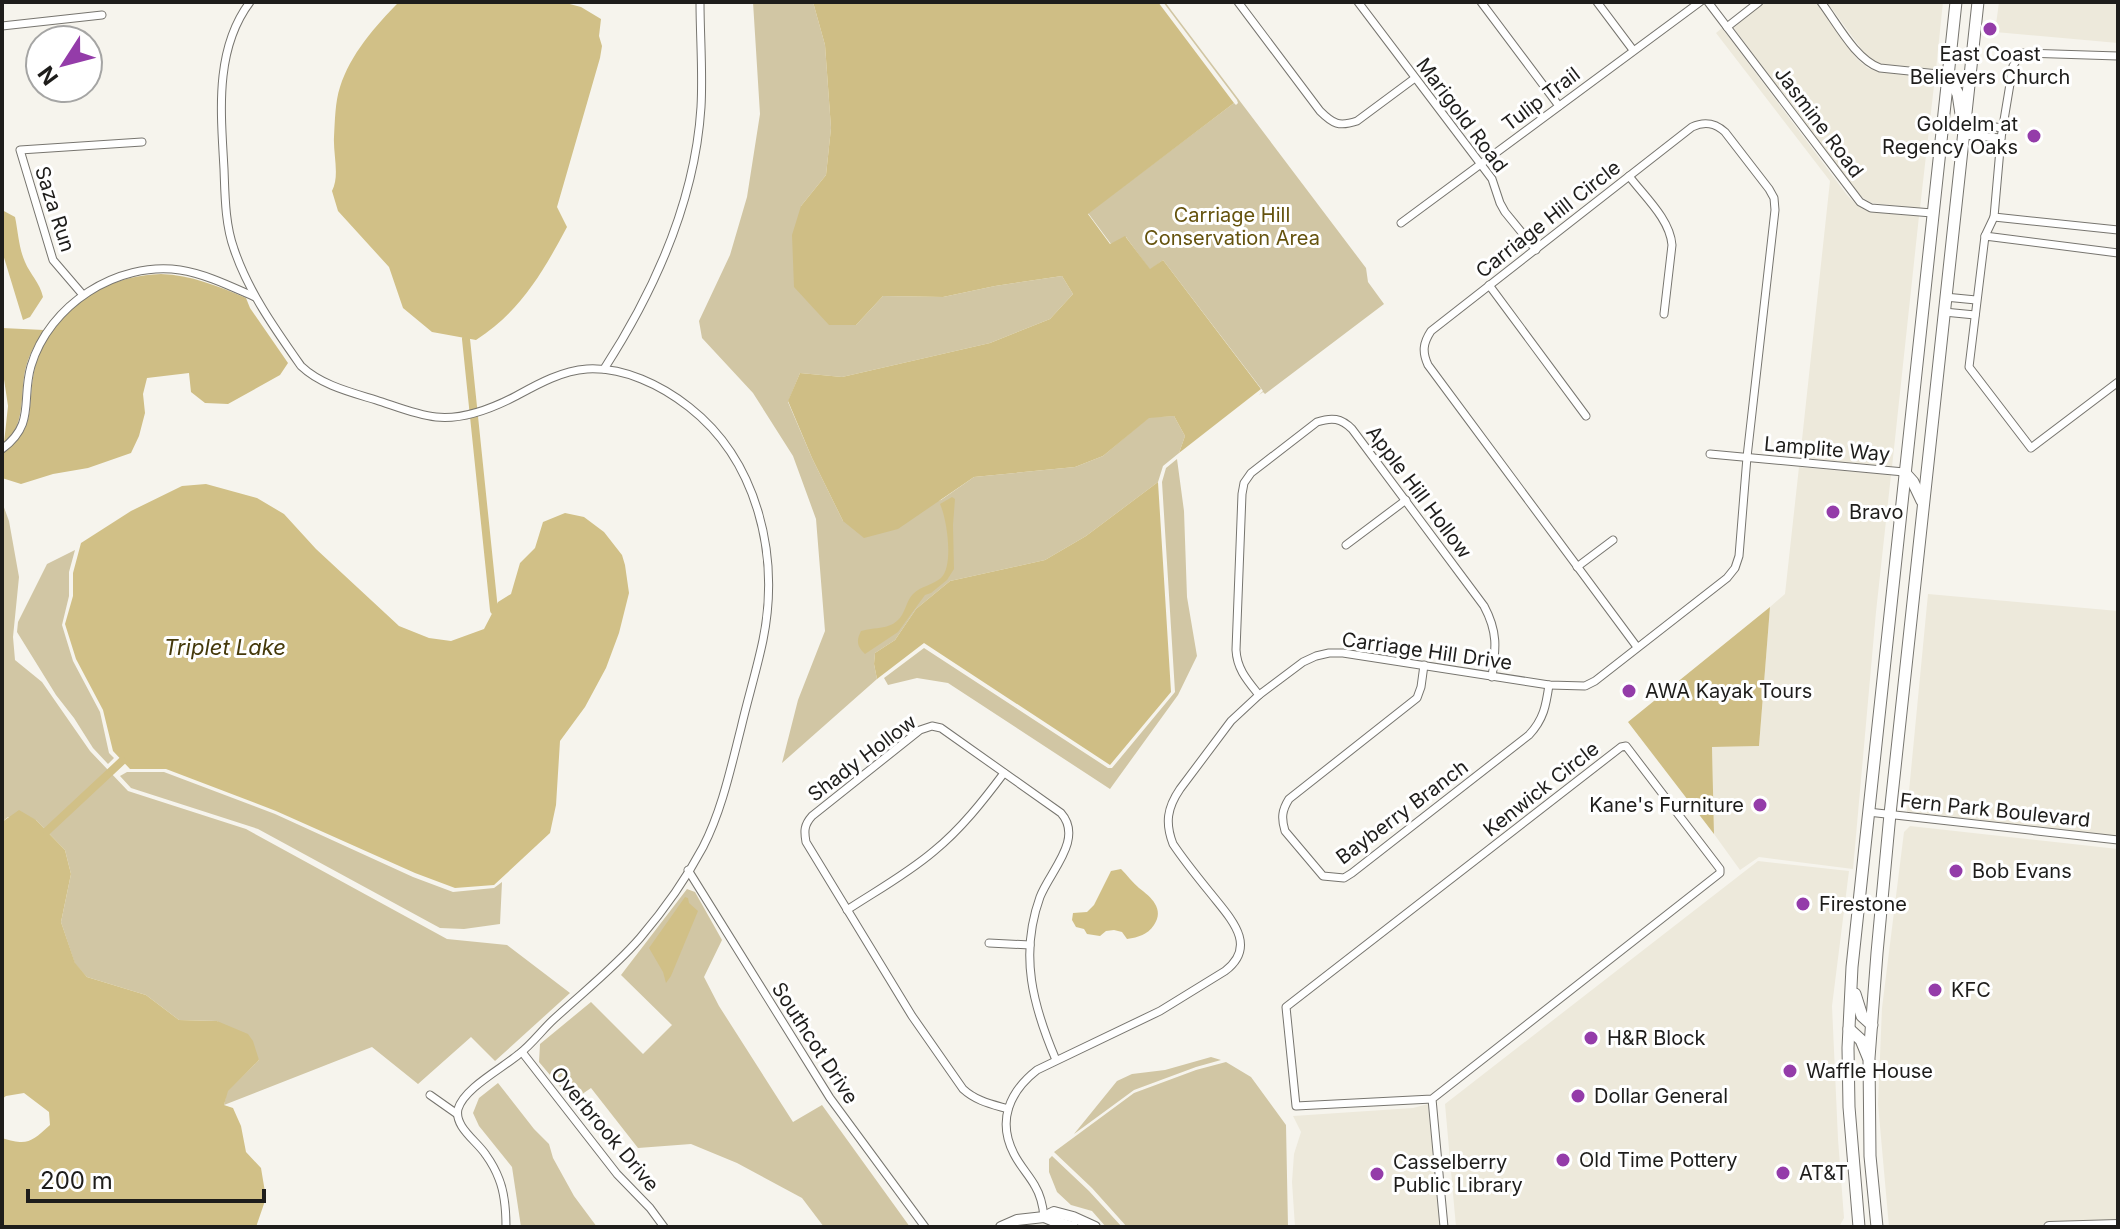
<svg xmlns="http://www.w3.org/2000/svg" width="2120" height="1229" viewBox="0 0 2120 1229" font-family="Inter,sans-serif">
  <rect width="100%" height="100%" fill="#f6f4ed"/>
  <g fill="#ede9db">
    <polygon points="1765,2 1816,2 1857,59 1868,68 1879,72 1935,77 1920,208 1872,203 1863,198 1854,189 1733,27"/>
    <polygon points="1827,2 1943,2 1936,69 1882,64 1873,61 1865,54"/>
    <polygon points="1999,2 2118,2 2118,43 1995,32"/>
    <polygon points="1722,28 1847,195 1857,205 1870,212 1919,216 1892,467 1800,458 1830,181 1716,33"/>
    <polygon points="1799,467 1891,475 1876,612 1853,869 1759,857 1740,870 1714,834 1712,747 1759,746 1770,607 1785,594"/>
    <polygon points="1928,594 2118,611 2118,836 1907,812"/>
    <polygon points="1910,826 2118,849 2118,1227 1889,1227 1878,1104 1882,1008 1904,832"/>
    <polygon points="1758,861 1849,871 1832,1006 1838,1139 1844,1218 1839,1227 1456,1227 1445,1104"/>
    <polygon points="1428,1104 1440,1227 1295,1227 1292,1182 1294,1154 1301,1132 1293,1116 1413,1108"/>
  </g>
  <g fill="#d1c6a4">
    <polygon points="753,2 813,2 825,45 831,128 826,175 801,206 856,325 883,296 943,297 995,286 1062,276 1073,294 1050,319 990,343 842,377 800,373 788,402 812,458 843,521 941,500 974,477 1075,467 1103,456 1149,417 1174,416 1185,436 1179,453 1163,466 1158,482 1086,536 1045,560 950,581 916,609 895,640 875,653 874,664 877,679 782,763 798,700 825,631 816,519 793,456 753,393 702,338 699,321 730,255 747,197 760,114"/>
    <polygon points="1163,2 1165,2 1366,268 1368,282 1384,304 1265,394 1263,392 1259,395 1263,391 1163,260 1150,270 1126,237 1111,244 1088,213 1234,103 1236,105 1238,103 1237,100"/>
    <polygon points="1177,459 1184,511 1187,597 1197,656 1178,695 1110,789 948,683 917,678 888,685 884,678 924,648 1108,768 1112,768 1175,692 1162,482 1166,468"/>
    <polygon points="2,502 9,521 19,577 13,637 15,660 42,682 90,751 128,791 246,829 447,939 507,945 570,993 495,1061 471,1037 418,1084 372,1047 224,1105 227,1091 259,1060 217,1021 179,1020 146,995 87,977 75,964 61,922 71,874 65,850 36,820 8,817 2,822"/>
    <polygon points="75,550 69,572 69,596 62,625 73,661 100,712 109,753 114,758 108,764 93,748 74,718 56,695 17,632 18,622 47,564"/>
    <polygon points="127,772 164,772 275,814 413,877 453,892 494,888 502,882 500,924 464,929 440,928 258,829 131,788 120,776"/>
    <polygon points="687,889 695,892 722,940 704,977 719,1006 793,1122 822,1105 910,1227 824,1227 802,1198 737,1163 691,1144 638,1148 591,1088 572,1101 539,1062 540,1044 591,1002 643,1054 672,1025 621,975"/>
    <polygon points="1211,1057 1221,1060 1196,1067 1134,1090 1074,1134 1117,1081 1132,1074 1165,1070"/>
    <polygon points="1226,1062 1251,1077 1286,1125 1288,1227 1127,1227 1092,1188 1054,1152 1134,1093 1196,1070"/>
    <polygon points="498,1083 534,1129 549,1144 553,1158 574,1196 597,1227 521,1227 512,1167 479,1126 473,1113 479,1098"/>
    <polygon points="1052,1156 1089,1191 1122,1227 1106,1227 1092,1211 1071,1205 1057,1192 1049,1172 1049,1159"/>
  </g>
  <g fill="#cfbe85">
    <polygon points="813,2 1158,2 1234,103 1088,214 1110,244 1125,236 1150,269 1163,260 1261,389 1179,453 1185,436 1174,416 1149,418 1103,456 1075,467 974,477 898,529 864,538 843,521 812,458 788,401 800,373 842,377 990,343 1050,319 1073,294 1062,276 995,286 943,297 883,296 856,325 829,325 794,287 792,235 801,206 826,175 831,128 825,45"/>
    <path d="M161,274C191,275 218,286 246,298L250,308L288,363L280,375L228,404L205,403L191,392L189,373L147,378L143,394L145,413L139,436L131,453L88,468L53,474L21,484L2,478V454C37,429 27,409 34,372C40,338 71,304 102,288C120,279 140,275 161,274Z"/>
    <path d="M2,328L44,330C36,343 28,356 25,371C20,396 26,426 4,443L8,406L2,366Z"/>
    <polygon points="1158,482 1171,692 1110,765 924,643 877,679 874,664 875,653 895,640 916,609 950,581 1045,560 1086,536"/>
    <polygon points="1770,607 1759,746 1712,747 1714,834 1628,722"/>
  </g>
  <g fill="#d1c087">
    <path d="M399,2H562L581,7L601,19L599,36L602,46L600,58L557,207L567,227C543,272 520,312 476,340L432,332L403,308L389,267L338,211L332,191C340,176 333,154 334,137C335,121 335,102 340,87C350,55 375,26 399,2Z"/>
    <path d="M2,210L15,217C18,231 19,249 25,262C30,274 40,283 43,297L30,317L23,320L2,251Z"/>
    <polygon points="206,484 257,498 284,514 316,549 399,626 429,638 451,641 484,629 498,602 511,594 520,563 535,548 543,522 565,513 584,517 604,532 622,555 625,565 629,593 619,633 606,668 585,707 560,741 556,805 550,833 494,885 455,888 415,873 276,811 166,769 130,769 113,751 103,710 76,659 65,624 73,596 73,573 81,543 131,511 182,486"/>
    <path d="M952,497L955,499L953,525L954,569L947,580L931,593L925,595L898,632L865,654C857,646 856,641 861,631C879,626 895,631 904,611C907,605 908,599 913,594C921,586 933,585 941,578C954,566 947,519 940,504Z"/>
    <path d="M19,810L36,820L65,850L71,874L61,922L75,963L87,977L146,995L179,1020L217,1021L248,1034L253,1041L259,1060L228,1091L224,1105L233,1108L241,1126L246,1152L261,1168L266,1198L256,1227H2V1138C28,1146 31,1142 50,1125L49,1112L24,1093L6,1096L2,1099V822Z"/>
    <path d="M1121,869C1127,875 1133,883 1139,888C1151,897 1165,909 1154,925C1147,935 1139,937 1127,939L1122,932L1114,930L1106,931L1100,936L1087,934L1084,929L1076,927L1072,920L1073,913L1087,912L1094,905L1111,871Z"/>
    <polygon points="685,897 688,898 689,903 698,911 671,976 666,983 663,972 649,948"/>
  </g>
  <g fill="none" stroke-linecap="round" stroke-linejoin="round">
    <g stroke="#d1c087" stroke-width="8">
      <polyline points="466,339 494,610"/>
      <polyline points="47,831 122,761"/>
    </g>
    <g stroke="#77756f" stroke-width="9">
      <g id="street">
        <path d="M250,2C214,50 221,113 224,169C225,195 225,224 234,249C248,291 275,329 301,366C321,385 350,392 376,400C395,406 416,415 436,417C463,420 493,408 516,396C538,384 561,371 587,369C624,367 661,385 689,407C758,461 780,556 763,640C757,669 748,698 741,728C731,767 722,810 703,847C686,879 663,911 640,938C614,968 582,993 554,1019C542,1030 532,1044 519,1054C503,1068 464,1088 458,1109C454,1127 477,1141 486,1155C491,1162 496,1171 499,1179C505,1194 506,1211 506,1227"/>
        <path d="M1238,2L1320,111C1333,124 1339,127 1357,121L1415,78"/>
        <polyline points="1358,2 1492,179 1500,203 1505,212 1536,250"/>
        <polyline points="1481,2 1559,106"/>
        <polyline points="1597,2 1633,50"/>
        <polyline points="1708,2 1860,202 1871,208 1932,213"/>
        <path d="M1821,2C1837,23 1855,59 1880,68L1948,75"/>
        <polyline points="2,26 102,15"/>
        <polyline points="1727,27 1759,2"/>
        <polyline points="2118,56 2021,53 2013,66 2001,138 1994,217 2118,230"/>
        <polyline points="1964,123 2003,128"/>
        <polyline points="1963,135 2001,138"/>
        <path d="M1629,176C1644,196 1670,219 1672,245L1664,314"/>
        <polyline points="1401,223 1700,2"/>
        <polyline points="1985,236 1994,217"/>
        <polyline points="2118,253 1985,236 1969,367 2031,448 2118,382"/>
        <polyline points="1489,285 1586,416"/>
        <polyline points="83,295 53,260 20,150 142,142"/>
        <polyline points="1945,297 1976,300"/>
        <polyline points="1944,312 1975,315"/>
        <path d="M604,369C655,290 695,202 701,107C703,72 700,37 700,2"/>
        <path d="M2,449C36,424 21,400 31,366C49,305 117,261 180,270C206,274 232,287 255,297"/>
        <polyline points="1710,454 1904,472"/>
        <polyline points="1346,545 1406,500"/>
        <polyline points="1577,567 1613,540"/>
        <path d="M1424,665L1421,687L1417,698L1289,799C1282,810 1281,818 1285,831L1323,876L1344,878L1352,873L1529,735C1544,719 1546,705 1549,685"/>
        <path d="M1259,695C1247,680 1237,669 1236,650L1242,494L1244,483L1251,473L1317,422C1332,417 1341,418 1352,429L1484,606C1498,632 1496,648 1492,677"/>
        <polyline points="1868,812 2118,840"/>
        <polyline points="688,870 830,1098 925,1227"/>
        <path d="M847,910C876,891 907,874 934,851C961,829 983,801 1004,773"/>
        <polyline points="989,943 1030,945"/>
        <polyline points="522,1052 617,1174 650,1208 664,1227"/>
        <polyline points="430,1095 457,1114"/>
        <polyline points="1432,1099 1296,1106 1286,1007 1621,747 1626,746 1720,869 1720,873 1432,1099 1444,1227"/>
        <path d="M1008,1109C991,1104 976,1101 963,1089L912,1016L806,842C804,831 804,825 812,816L920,730L932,726L941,728L1061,813C1084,839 1050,871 1040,897C1019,955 1033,1006 1056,1060"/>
        <path d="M1044,1217C1043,1206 1041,1196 1035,1186C1029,1175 1020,1166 1014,1154C997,1121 1009,1092 1037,1070L1160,1011L1225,971C1258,946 1231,919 1212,895C1199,879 1185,862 1173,844C1165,823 1167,808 1180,789L1231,721L1259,695L1303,662L1316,656L1329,653H1343L1549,685L1585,686L1595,681L1727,578L1735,568L1739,556L1747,457L1775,210L1774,198L1769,189L1725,132C1715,123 1705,121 1692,127L1431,331C1423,343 1422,352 1428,365L1637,647"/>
      </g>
    </g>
    <g stroke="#77756f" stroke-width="12">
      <g id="secondary">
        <polyline points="1044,1217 1056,1222 1073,1227"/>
        <polyline points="1001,1227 1017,1220 1044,1217 1054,1212 1073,1217 1095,1227"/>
        <polyline points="2049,1227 2118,1225"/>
      </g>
    </g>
    <g stroke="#77756f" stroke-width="13">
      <g id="primary">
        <polyline points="1948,75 1958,94 1961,114"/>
        <polyline points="1904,472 1913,482 1922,501"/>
        <polyline points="1855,994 1862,1016 1872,1025"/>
        <polyline points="1849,1029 1861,1040 1868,1057"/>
        <polyline points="1859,1227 1849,1107 1848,1048 1852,967 1956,2"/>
        <polyline points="1877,1227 1870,1156 1869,1058 1877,953 1890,814 1978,2"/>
      </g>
    </g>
    <use href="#street" stroke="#fff" stroke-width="7"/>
    <use href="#secondary" stroke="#fff" stroke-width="10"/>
    <use href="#primary" stroke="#fff" stroke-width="11"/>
  </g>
  <g fill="#943ca9" stroke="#fff" stroke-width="3">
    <circle cx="1990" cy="29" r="8"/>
    <circle cx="2034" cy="136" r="8"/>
    <circle cx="1833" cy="512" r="8"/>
    <circle cx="1629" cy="691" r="8"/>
    <circle cx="1760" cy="805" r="8"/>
    <circle cx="1956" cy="871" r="8"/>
    <circle cx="1803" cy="904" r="8"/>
    <circle cx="1935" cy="990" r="8"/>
    <circle cx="1591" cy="1038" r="8"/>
    <circle cx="1790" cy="1071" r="8"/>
    <circle cx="1578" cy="1096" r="8"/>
    <circle cx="1563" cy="1160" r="8"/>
    <circle cx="1783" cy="1173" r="8"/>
    <circle cx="1377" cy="1174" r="8"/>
  </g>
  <g text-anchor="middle" stroke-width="6" stroke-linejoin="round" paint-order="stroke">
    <g font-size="20" fill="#1e1d1b" stroke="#fff" text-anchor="start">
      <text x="1990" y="61" text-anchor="middle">East Coast<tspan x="1990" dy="23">Believers Church</tspan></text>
      <text x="2018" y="131" text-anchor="end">Goldelm at<tspan x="2018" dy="23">Regency Oaks</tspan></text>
      <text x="1849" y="519">Bravo</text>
      <text x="1645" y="698">AWA Kayak Tours</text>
      <text x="1744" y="812" text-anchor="end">Kane's Furniture</text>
      <text x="1972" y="878">Bob Evans</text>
      <text x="1819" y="911">Firestone</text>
      <text x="1951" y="997">KFC</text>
      <text x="1607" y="1045">H&amp;R Block</text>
      <text x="1806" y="1078">Waffle House</text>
      <text x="1594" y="1103">Dollar General</text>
      <text x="1579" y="1167">Old Time Pottery</text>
      <text x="1393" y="1169">Casselberry<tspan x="1393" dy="23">Public Library</tspan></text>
      <text x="1799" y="1180">AT&amp;T</text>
    </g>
    <g font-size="20" fill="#1e1d1b" stroke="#fff">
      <text transform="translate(1541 99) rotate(-37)" y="7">Tulip Trail</text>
      <text transform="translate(1462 115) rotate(53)" y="7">Marigold Road</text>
      <text transform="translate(1819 122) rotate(53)" y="7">Jasmine Road</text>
      <text transform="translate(55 209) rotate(72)" y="7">Saza Run</text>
      <text transform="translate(1548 219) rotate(-38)" y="7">Carriage Hill Circle</text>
      <text transform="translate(1827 449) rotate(5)" y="7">Lamplite Way</text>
      <text transform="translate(1419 492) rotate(53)" y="7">Apple Hill Hollow</text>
      <text transform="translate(1427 651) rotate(8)" y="7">Carriage Hill Drive</text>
      <text transform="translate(862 758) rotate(-37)" y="7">Shady Hollow</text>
      <text transform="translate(1541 789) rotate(-38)" y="7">Kenwick Circle</text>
      <text transform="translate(1995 810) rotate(6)" y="7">Fern Park Boulevard</text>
      <text transform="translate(1402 812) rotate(-37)" y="7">Bayberry Branch</text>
      <text transform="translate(815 1043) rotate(57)" y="7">Southcot Drive</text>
      <text transform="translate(605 1129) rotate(50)" y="7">Overbrook Drive</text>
    </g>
    <g font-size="20" fill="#65530e" stroke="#fff">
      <text x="1232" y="222">Carriage Hill<tspan x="1232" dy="23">Conservation Area</tspan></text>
    </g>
    <g font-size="22" font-style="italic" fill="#45390a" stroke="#fff">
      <text x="225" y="655">Triplet Lake</text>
    </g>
  </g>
  <rect width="2120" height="1229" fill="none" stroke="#1e1d1b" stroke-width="8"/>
  <g transform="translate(64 64) rotate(234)"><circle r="38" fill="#ffffff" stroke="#a5a5a4" stroke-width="2"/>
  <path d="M0-6L14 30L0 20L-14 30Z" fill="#943ca9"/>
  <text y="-12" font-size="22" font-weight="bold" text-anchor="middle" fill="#1e1d1b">N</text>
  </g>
  <path d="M28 1189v12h236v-12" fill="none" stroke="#1e1d1b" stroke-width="4"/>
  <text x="40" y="1189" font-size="24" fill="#1e1d1b" stroke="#ffffff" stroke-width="6" paint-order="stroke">200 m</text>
</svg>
